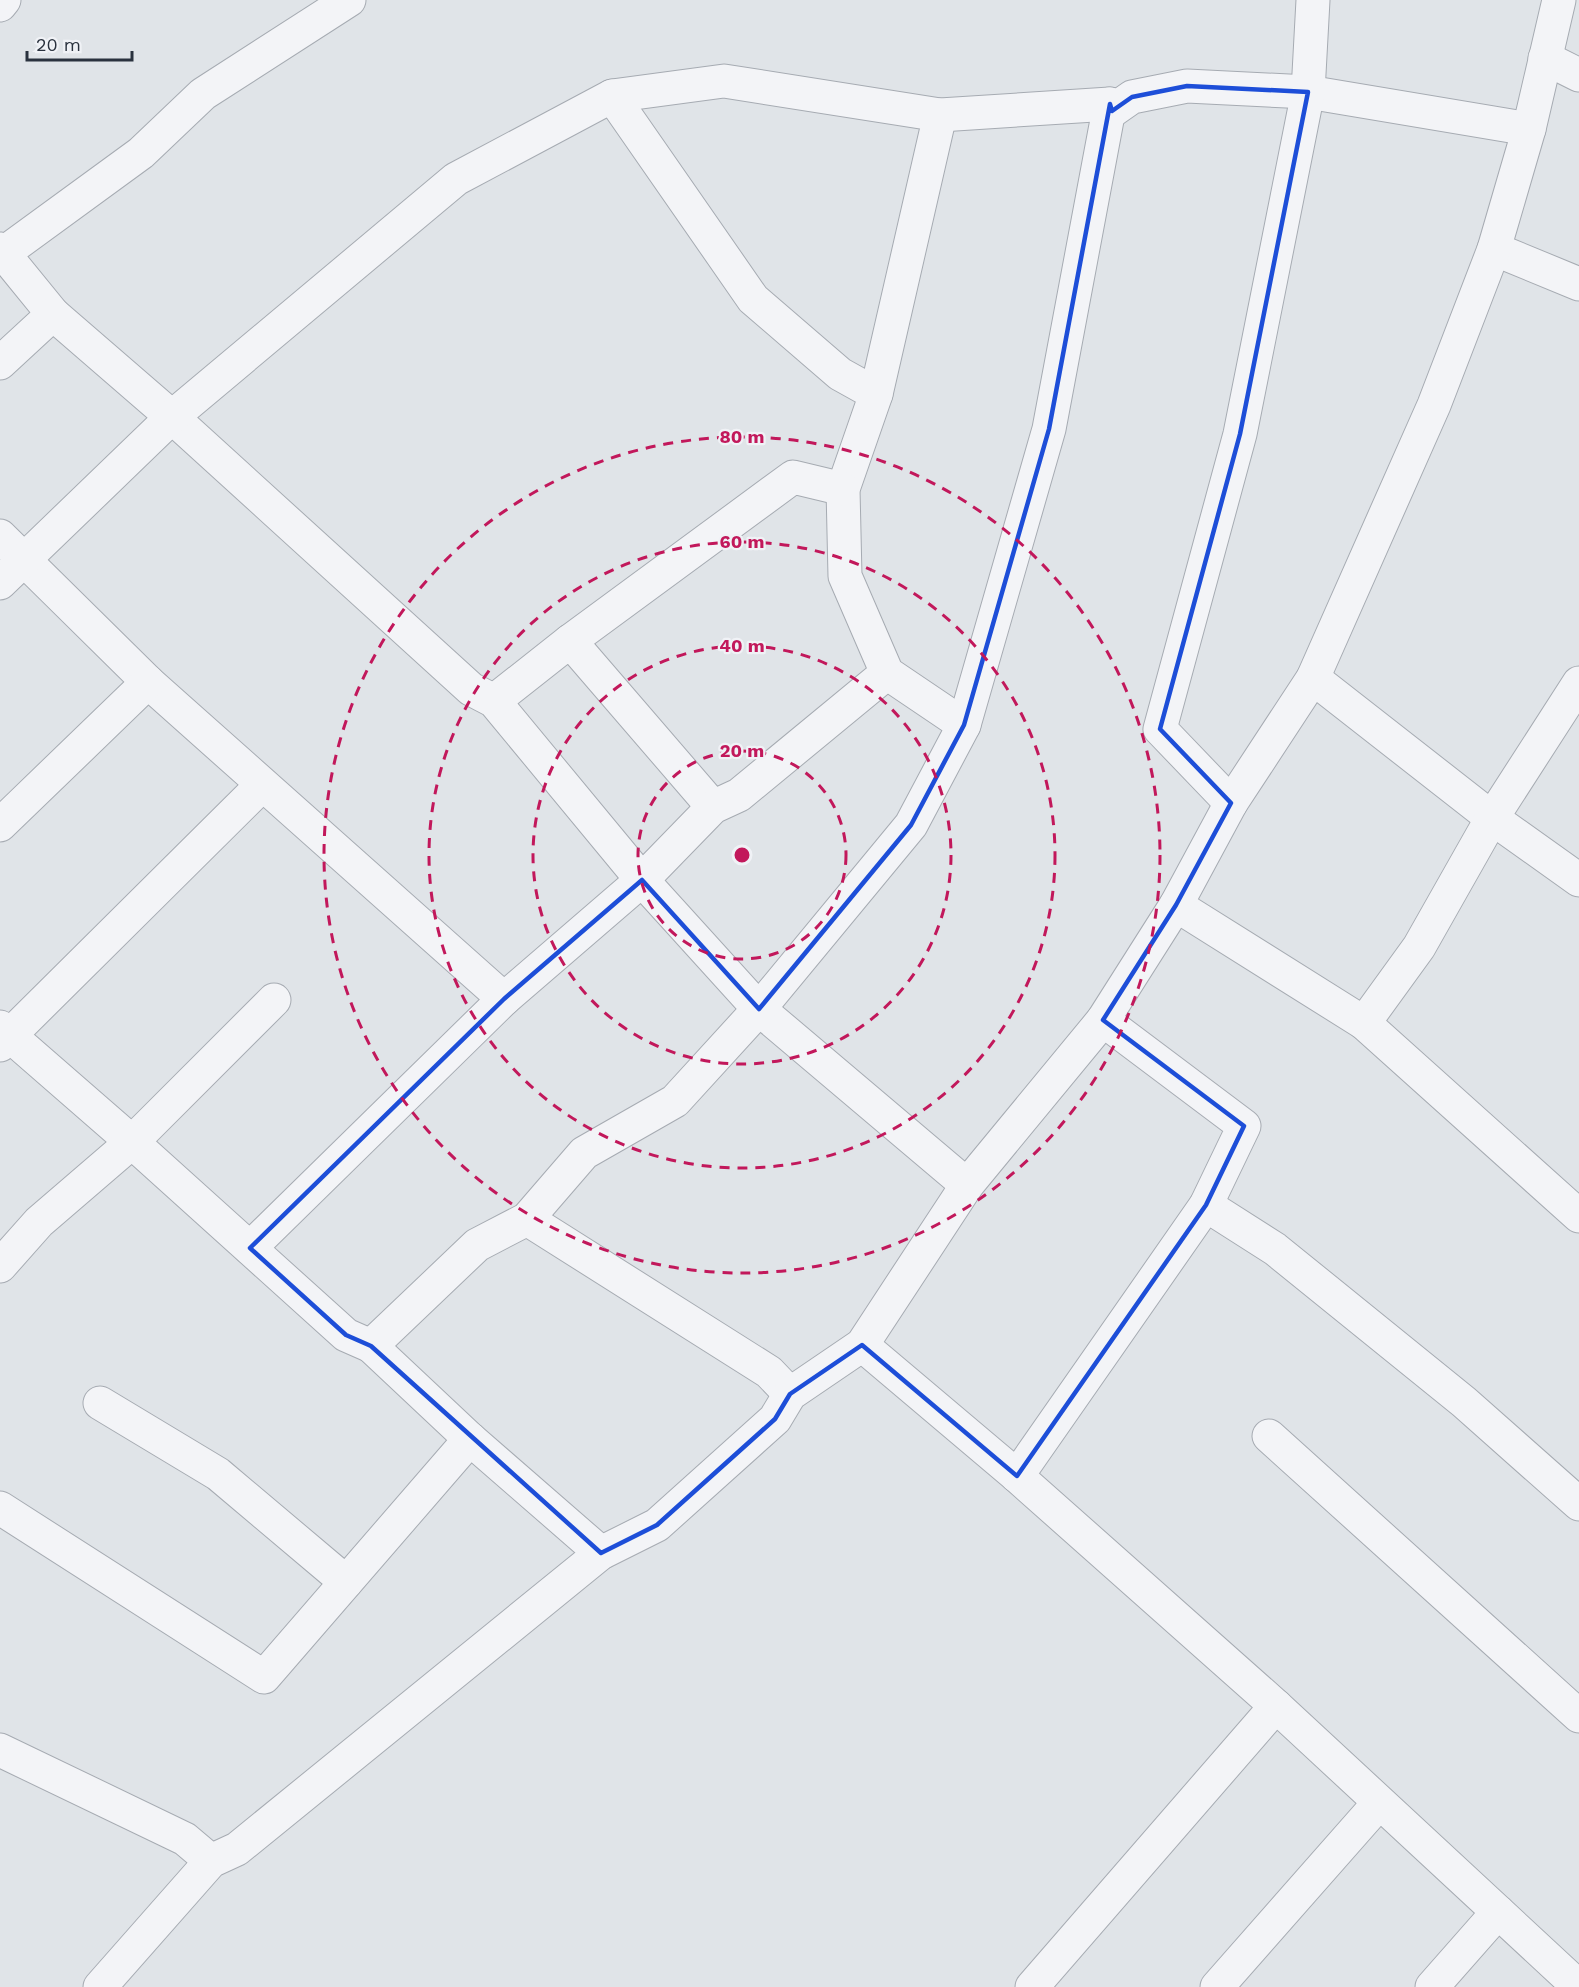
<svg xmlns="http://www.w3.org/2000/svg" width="1579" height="1987" viewBox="0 0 1579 1987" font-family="'Work Sans',sans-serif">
  <rect width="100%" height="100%" fill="#e0e4e8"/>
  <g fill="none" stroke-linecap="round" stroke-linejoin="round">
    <g stroke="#a6abb2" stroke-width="35">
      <g id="street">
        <polyline points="0,5 4,0"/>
        <polyline points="1545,58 1579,75"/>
        <polyline points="612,96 753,299 840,374 876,394"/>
        <polyline points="940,115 876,394 843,489 845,576 887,673 964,725"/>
        <polyline points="0,249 53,314 172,417 471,689 494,701 642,880 759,1009 967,1185"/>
        <polyline points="1494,249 1579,284"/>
        <polyline points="0,256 141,153 203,94 349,0"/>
        <polyline points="0,363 53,314"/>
        <polyline points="0,536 148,682 504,999"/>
        <polyline points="0,583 172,417 456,179 612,96 724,81 940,115 1110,104 1112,111 1132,97 1187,86 1308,92 1529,129"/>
        <polyline points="570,641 793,477 843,489"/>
        <polyline points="1313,678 1492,818 1579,880"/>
        <polyline points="494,701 570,641 713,807"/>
        <polyline points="1231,803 1160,729 1240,434 1308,92 1313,0"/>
        <polyline points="0,825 148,682"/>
        <polyline points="1176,905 1364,1023 1579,1216"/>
        <polyline points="1364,1023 1419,947 1492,818 1579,683"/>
        <polyline points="0,1027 132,1142 346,1335 371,1346 470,1439 601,1553"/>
        <polyline points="0,1045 262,785"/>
        <polyline points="1206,1205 1275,1249 1464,1402 1579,1504"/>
        <polyline points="527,1219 769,1372 790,1394"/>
        <polyline points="250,1248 504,999 642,880 713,807 739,795 887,673"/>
        <polyline points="0,1266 39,1222 132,1142 274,1000"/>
        <polyline points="862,1345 1017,1476 1276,1706 1032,1987"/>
        <polyline points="371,1346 477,1245 527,1219 584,1153 675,1101 759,1009 911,825 964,725 1049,429 1110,104"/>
        <polyline points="100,1403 218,1474 346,1582"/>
        <polyline points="1269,1436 1579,1716"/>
        <polyline points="1017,1476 1206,1205 1244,1126 1103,1020"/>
        <polyline points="0,1508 264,1677 470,1439"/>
        <polyline points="1276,1706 1579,1987"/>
        <polyline points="0,1750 185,1839 211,1861"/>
        <polyline points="100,1987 211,1861 237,1849 601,1553 657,1525 775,1419 790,1394 862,1345 967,1185 1103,1020 1176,905 1231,803 1313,678 1434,405 1494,249 1529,129 1559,0"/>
        <polyline points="1217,1987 1379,1803"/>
        <polyline points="1432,1987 1498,1912"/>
      </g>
    </g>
    <use href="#street" stroke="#f3f4f7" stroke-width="33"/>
  </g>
  <path fill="none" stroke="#1d4ed8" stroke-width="4.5" stroke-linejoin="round" d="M1187,86L1308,92L1240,434L1160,729L1231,803L1176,905L1103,1020L1244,1126L1206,1205L1017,1476L862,1345L790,1394L775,1419L657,1525L601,1553L371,1346L346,1335L250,1248L504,999L642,880L759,1009L911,825L964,725L1049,429L1110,104L1112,111L1132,97Z"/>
  <g fill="none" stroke="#c2185b" stroke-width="3" stroke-dasharray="10 8">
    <circle cx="742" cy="855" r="104"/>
    <circle cx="742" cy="855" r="209"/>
    <circle cx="742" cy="855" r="313"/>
    <circle cx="742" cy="855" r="418"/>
  </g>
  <circle cx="742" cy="855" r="9" fill="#c2185b" stroke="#f0f2f6" stroke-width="3"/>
  <g font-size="18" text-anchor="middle" font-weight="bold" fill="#c2185b" stroke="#f0f2f6" stroke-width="4.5" stroke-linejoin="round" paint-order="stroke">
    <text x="742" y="443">80 m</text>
    <text x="742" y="548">60 m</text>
    <text x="742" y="652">40 m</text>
    <text x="742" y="757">20 m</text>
  </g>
  <path d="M27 51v9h105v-9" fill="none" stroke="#2a323e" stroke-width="3"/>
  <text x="36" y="51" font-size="18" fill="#2a323e" stroke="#f0f2f6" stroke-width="4.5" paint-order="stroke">20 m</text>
</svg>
